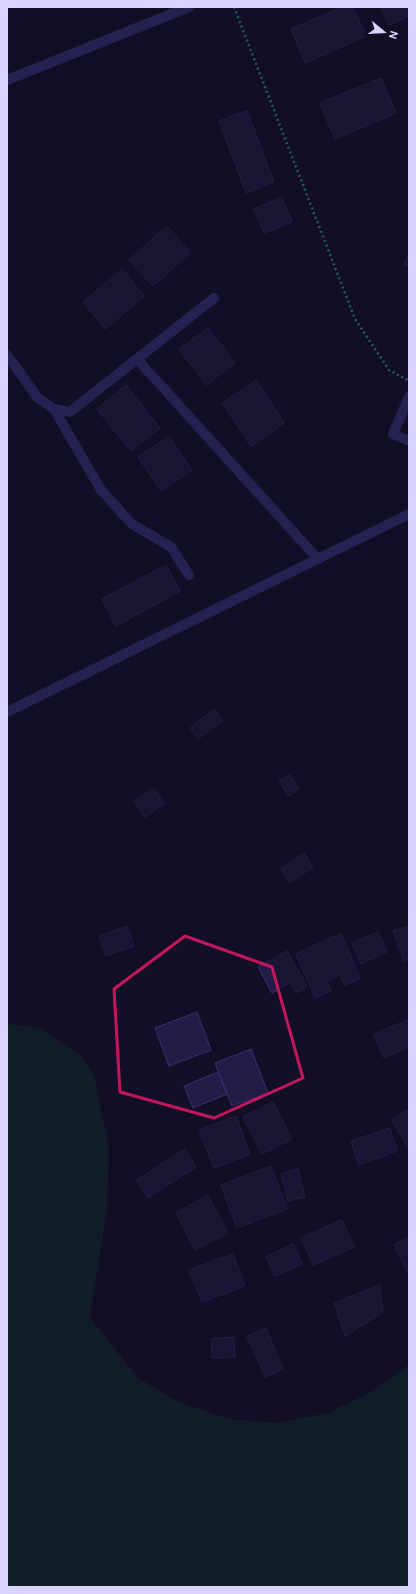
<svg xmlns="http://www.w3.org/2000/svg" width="416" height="1594" viewBox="0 0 416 1594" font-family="Overpass,sans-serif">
  <rect width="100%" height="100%" fill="#130f26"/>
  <polygon fill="#12302f" points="7,1024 41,1028 81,1056 94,1075 109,1149 107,1207 90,1318 138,1378 180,1403 228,1419 278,1423 328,1413 373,1391 409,1365 409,1587 7,1587"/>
  <g fill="#241b47" stroke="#3b2d73">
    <polygon points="343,7 353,7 366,36 305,63 291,29"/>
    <polygon points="381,7 409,7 409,16 389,25"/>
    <polygon points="381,78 396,113 335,139 320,103"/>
    <polygon points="247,111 274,182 246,193 219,121"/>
    <polygon points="282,197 292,222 264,233 254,209"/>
    <polygon points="167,226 190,253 153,286 129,260"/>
    <polygon points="409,255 409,267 404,264"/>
    <polygon points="122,269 144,296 105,329 83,302"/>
    <polygon points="208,328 235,363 206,385 179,349"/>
    <polygon points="256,380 284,423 251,446 222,403"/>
    <polygon points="126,385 160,428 131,451 97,409"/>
    <polygon points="169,436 192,470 161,491 138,457"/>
    <polygon points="166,565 180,591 116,626 102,599"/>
    <polygon points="214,709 223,720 198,739 190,728"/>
    <polygon points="290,775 299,789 289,796 279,781"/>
    <polygon points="154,788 164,804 145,817 134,802"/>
    <polygon points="304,853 313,867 290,883 281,869"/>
    <polygon points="127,926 134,946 106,956 99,936"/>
    <polygon points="409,926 409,959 404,961 393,931"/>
    <polygon points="378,932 387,952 361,964 352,943"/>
    <polygon points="341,933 360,978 345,985 340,975 327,981 331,991 315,998 296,954"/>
    <polygon points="287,951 307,987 296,993 290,983 272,993 258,967"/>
    <polygon points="197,1012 211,1050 169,1066 155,1028"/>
    <polygon points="408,1020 409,1047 384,1058 374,1034"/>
    <polygon points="251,1049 268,1093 232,1106 215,1063"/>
    <polygon points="218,1072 227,1094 193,1108 184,1086"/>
    <polygon points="273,1102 292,1139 262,1154 243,1117"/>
    <polygon points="409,1109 409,1150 392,1120"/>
    <polygon points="236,1116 250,1154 214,1168 199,1130"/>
    <polygon points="390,1128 397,1151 359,1165 351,1141"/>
    <polygon points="185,1149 196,1167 148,1198 137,1180"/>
    <polygon points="271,1166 287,1209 237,1228 221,1185"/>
    <polygon points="298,1169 305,1197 288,1201 281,1174"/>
    <polygon points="208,1195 228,1233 195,1250 176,1213"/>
    <polygon points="342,1220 354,1247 313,1265 301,1238"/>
    <polygon points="409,1237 409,1275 394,1245"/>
    <polygon points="293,1244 302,1264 275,1276 266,1257"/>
    <polygon points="233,1254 245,1286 202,1302 189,1270"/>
    <polygon points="380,1285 383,1312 345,1336 334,1303"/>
    <polygon points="266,1328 283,1369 265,1377 247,1336"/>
    <polygon points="234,1337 235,1357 212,1358 211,1339"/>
  </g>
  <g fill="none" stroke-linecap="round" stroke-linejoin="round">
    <polyline stroke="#2fb8b0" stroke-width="2.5" stroke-dasharray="2 3" stroke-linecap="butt" points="234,7 355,319 389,370 409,381"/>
    <polyline stroke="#3d3a85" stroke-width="10" points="7,80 189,7"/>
    <g stroke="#3d3a85" stroke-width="10">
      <polyline points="7,355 38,398 54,409 70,412 214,298"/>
      <polyline points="137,359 318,559"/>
      <polyline points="409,397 393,434 409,441"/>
      <polyline points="54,409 101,490 132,524 171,547 189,575"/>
      <polyline points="7,712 409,514"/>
    </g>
  </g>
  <path d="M0 0H416V1594H0ZM185,936L272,967L303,1078L214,1118L120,1092L114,989Z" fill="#130f26" fill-opacity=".55" fill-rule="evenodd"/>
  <path fill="none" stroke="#c2185b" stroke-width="3" stroke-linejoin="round" d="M185,936L272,967L303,1078L214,1118L120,1092L114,989Z"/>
  <rect width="416" height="1594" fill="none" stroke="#d9d4ff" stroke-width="16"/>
  <g transform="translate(384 32) rotate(108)" stroke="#130f26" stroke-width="3" paint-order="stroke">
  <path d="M0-3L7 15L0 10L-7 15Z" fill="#d9d4ff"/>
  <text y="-6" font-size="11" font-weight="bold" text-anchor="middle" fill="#d9d4ff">N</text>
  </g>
</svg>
